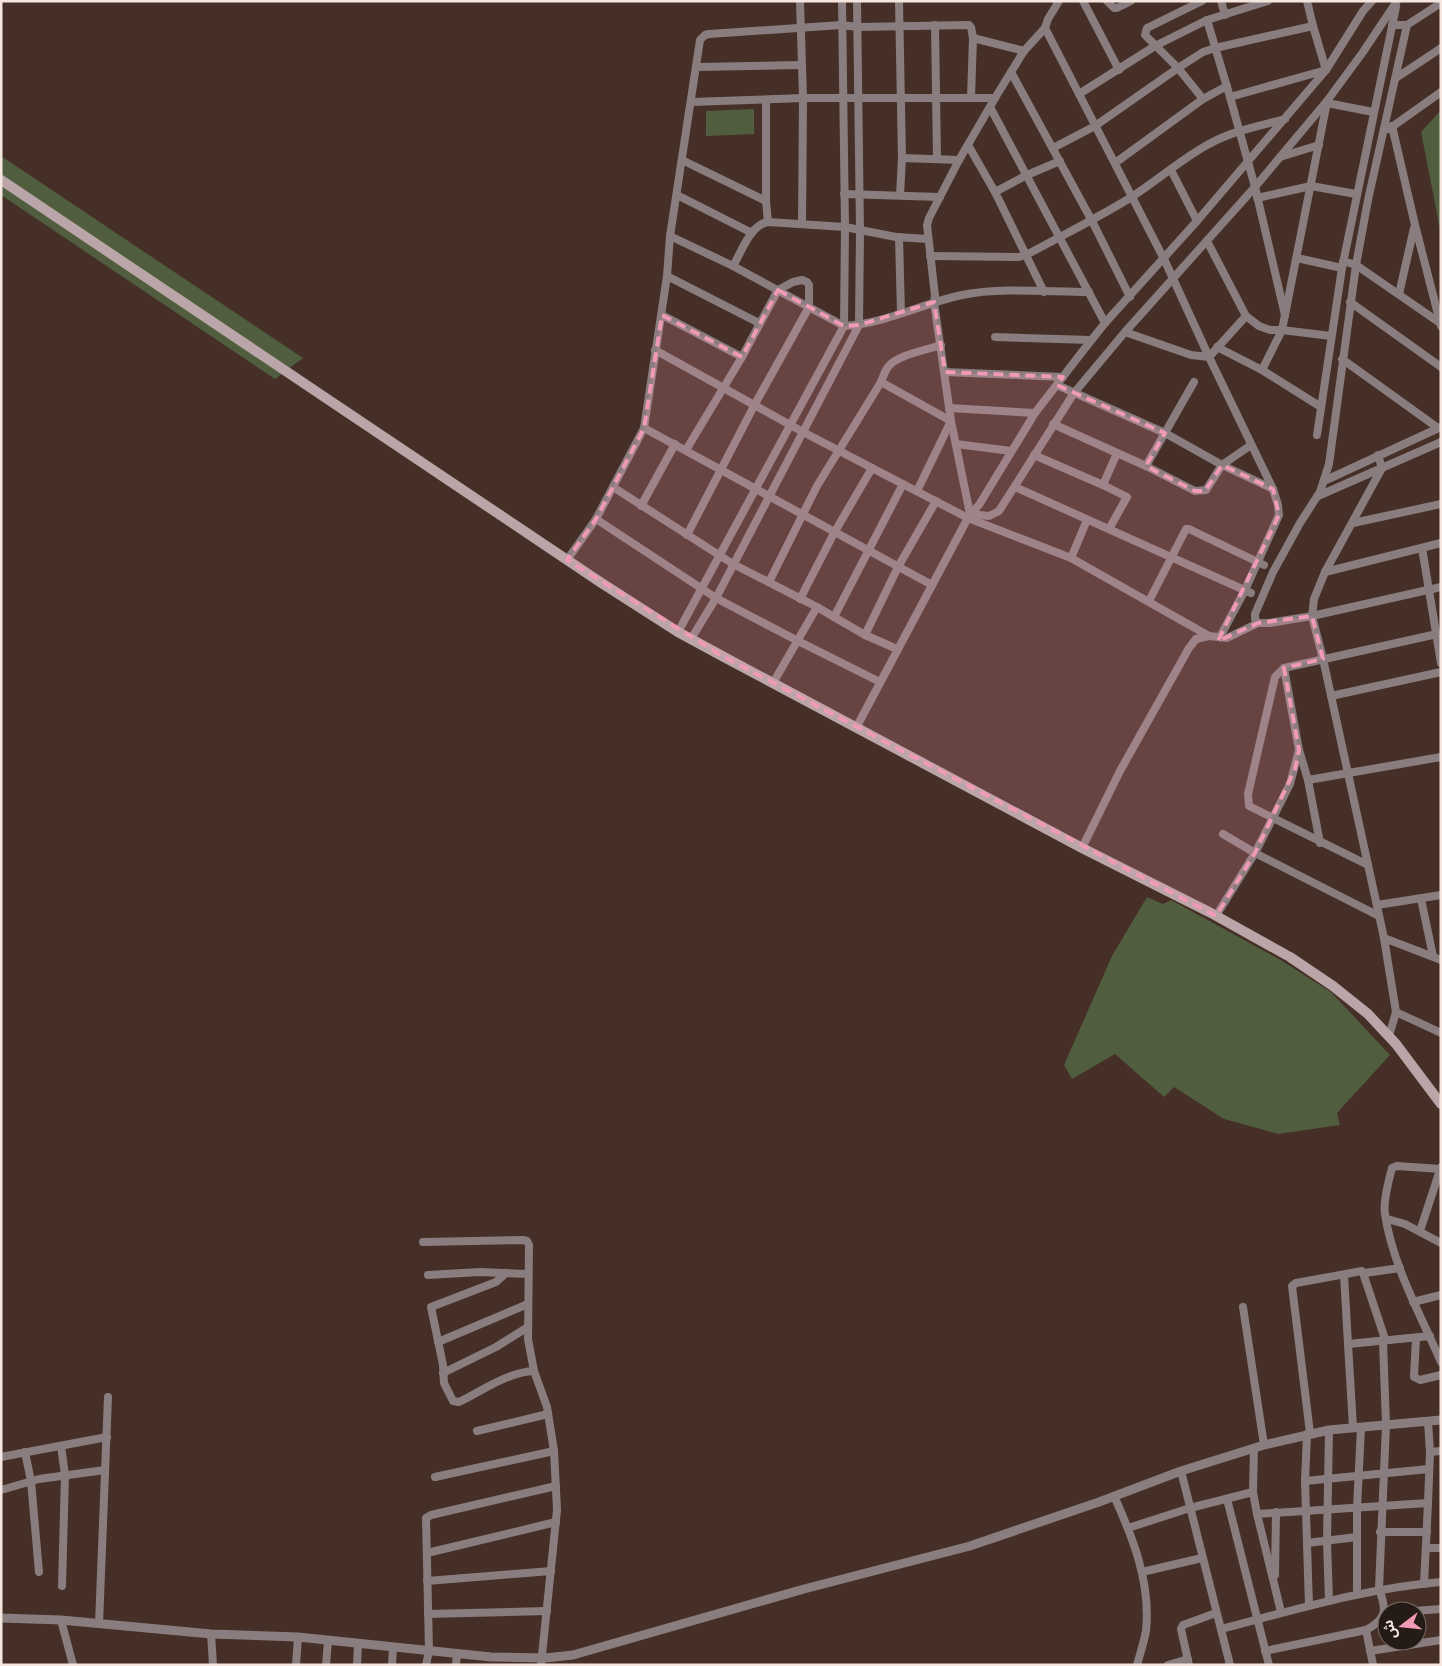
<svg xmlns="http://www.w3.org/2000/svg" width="1442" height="1666" viewBox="0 0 1442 1666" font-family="'IBM Plex Sans','Noto Sans Arabic',sans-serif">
  <rect width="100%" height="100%" fill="#452f26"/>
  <g fill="#515d3f">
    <polygon points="754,109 754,134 706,136 706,111"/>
    <polygon points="1441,110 1441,234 1421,132"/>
    <polygon points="1,156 303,358 275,379 1,195"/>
    <polygon points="1147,897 1163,904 1171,900 1279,959 1331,992 1390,1055 1337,1113 1340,1125 1278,1134 1224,1119 1174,1087 1164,1097 1115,1054 1072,1079 1064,1065 1112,956"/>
  </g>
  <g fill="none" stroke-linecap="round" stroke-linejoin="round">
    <g stroke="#8a7d7f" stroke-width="8">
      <polyline points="800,1 803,98 802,224"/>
      <polyline points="899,1 902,158 900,195"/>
      <polyline points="1083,1 1119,70"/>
      <polyline points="1107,1 1114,8 1117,8 1131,1"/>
      <polyline points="1202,1 1147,28 1145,35 1178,68 1203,99"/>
      <polyline points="1221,1 1225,15"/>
      <polyline points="1307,1 1313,26"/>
      <polyline points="1207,20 1230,97 1255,187 1285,315"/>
      <polyline points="935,25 937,159"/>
      <polyline points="1392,25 1407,25 1441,3"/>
      <polyline points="1407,25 1368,200 1356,265 1329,464 1320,492 1300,523 1273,572 1255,614 1255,619 1258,623 1269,623 1312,616 1441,587"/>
      <polyline points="1045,28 1164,259 1209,357 1273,489 1278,505 1279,515 1245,590 1220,637"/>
      <polyline points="973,38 1024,51"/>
      <polyline points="697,67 801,65"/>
      <polyline points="1011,72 1092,221 1130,297"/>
      <polyline points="1396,78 1441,48"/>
      <polyline points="1079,94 1155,46 1207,20 1268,1"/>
      <polyline points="766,100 766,201 768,222"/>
      <polyline points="691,102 803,98 995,98"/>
      <polyline points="1327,103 1373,112"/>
      <polyline points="990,107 1105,323"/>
      <polyline points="1392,126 1415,225 1441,326"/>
      <polyline points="1389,129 1441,92"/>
      <polyline points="968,145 995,192 1044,292"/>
      <polyline points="1053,148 1095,126 1178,68 1203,52 1215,48 1313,26 1326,70 1230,97"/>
      <polyline points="1280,157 1319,145"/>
      <polyline points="902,158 959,160"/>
      <polyline points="682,160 766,201"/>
      <polyline points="1115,163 1203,99 1227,86"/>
      <polyline points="1171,170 1197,221"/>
      <polyline points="995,192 1027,175 1060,161"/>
      <polyline points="844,194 940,197"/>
      <polyline points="677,195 752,233"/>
      <polyline points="1257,198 1311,186 1356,194"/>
      <path d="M670,236L733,266L844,326C885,324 923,303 962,295C1002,287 1048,292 1089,292"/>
      <polyline points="899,237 901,313"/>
      <polyline points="1207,241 1246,316 1259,326 1270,330 1282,330 1331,336"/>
      <path d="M930,256L1019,257L1026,255C1061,236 1096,219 1130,198C1157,181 1181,159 1209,144C1232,131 1259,126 1285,119"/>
      <polyline points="1297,258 1342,268"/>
      <polyline points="1343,261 1356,265 1440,323"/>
      <path d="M733,266C742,251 750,225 768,222L845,227L896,237L928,239"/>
      <polyline points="667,276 759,323"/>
      <polyline points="1399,294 1414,228"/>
      <polyline points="1350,302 1441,367"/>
      <polyline points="662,315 742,357"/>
      <polyline points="1125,332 1191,355 1209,357 1246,316"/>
      <polyline points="995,337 1091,340"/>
      <polyline points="1217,347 1262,370 1321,407"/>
      <polyline points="655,350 803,432 968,518 1071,558 1209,636 1227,638 1258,623"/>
      <polyline points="1342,359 1438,428"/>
      <polyline points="1262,370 1282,330 1327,102"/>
      <polyline points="945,372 1063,377"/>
      <polyline points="881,382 951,421 917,491"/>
      <polyline points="1057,385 1165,433 1222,465 1273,489"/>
      <polyline points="949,408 1035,413"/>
      <polyline points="1053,424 1146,466 1195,491 1206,490 1222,465 1251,445"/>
      <polyline points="644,428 932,585"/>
      <polyline points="1317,435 1342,268 1396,7"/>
      <polyline points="956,444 1011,451"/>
      <polyline points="686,450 742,357 778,290 793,282 802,280 807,282 809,285 809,307 755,404 687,535"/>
      <polyline points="1034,455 1103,485 1117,453"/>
      <polyline points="1378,455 1382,468 1325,572 1314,599 1312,616 1323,659 1384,938 1396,1012 1389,1036"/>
      <polyline points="1146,466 1194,382"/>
      <polyline points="1324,481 1441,427"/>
      <polyline points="1103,485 1127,497 1109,529"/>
      <polyline points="613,487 733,564 817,607 865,635 897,649"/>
      <polyline points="1015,487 1251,593"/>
      <polyline points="1318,496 1441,442"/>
      <polyline points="641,506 675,444"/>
      <polyline points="970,514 989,516 999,511 1074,393 1125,332 1255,187 1327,101 1363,52 1397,1"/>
      <polyline points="970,514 951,421 934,302 935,296 927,225 929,218 959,160 995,98 1024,51 1045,28 1048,19 1059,1"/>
      <polyline points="596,519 716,598 798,641 880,682"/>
      <polyline points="1353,523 1441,504"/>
      <polyline points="1422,548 1441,663"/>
      <polyline points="1071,558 1087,520"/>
      <polyline points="567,560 596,519 644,428 667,276 670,236 700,40 705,35 709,34 841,25 858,27 969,25 971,27 973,38 971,98"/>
      <polyline points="1325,572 1441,543"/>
      <path d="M769,582L817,486L881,382C883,377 885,371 888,367C896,355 927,350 941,345"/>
      <polyline points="800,599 834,533 872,468"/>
      <polyline points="1149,601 1186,529 1189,529 1264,565"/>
      <polyline points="834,617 903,484"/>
      <polyline points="678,632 844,326 845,227 842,1"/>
      <polyline points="865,635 898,567 936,501"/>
      <polyline points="691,639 716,598 859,325 860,231 857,1"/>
      <polyline points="1284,668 1299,750 1308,780 1320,843"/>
      <polyline points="773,683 817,607"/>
      <polyline points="1331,696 1441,672"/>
      <polyline points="856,728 970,514 979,505 1035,413 1082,352 1105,323 1197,221 1326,70 1363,11 1372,1"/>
      <polyline points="1308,780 1441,757"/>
      <polyline points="1223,834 1255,853 1379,916"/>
      <polyline points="1082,848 1120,771 1189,648 1196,639 1209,636"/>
      <polyline points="1368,865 1249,806 1248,794 1275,677 1284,668 1437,634"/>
      <polyline points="1421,899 1433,956"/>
      <polyline points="1377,905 1441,895"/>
      <polyline points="1216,916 1255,853 1290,784 1299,750"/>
      <polyline points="1384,938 1441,960"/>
      <polyline points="1396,1012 1441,1033"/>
      <path d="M1441,1169L1397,1166L1392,1168C1389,1179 1383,1203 1385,1214C1393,1267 1420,1313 1441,1362"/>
      <polyline points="1387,1219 1405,1224 1441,1243"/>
      <polyline points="1420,1231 1441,1167"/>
      <polyline points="423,1242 523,1240 527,1241 529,1245 528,1339 534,1371 547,1407 554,1451 557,1510 541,1665"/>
      <path d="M506,1273L496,1282L431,1307L443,1365L444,1383L453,1401L459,1402C482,1391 508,1372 534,1371"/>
      <polyline points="428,1275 480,1272 528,1274"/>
      <polyline points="1344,1275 1348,1344"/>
      <polyline points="1413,1302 1441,1295"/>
      <polyline points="1243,1307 1264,1445"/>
      <polyline points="1416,1338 1414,1377 1420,1380 1441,1375"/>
      <polyline points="438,1342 528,1304"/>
      <polyline points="443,1373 496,1347 528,1327"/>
      <polyline points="1353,1427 1348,1344 1430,1336"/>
      <polyline points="1329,1430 1327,1541 1329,1601"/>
      <polyline points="477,1431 548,1414"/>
      <polyline points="1310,1433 1292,1286 1296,1283 1362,1271 1365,1273"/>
      <polyline points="1307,1434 1305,1481 1309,1606"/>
      <polyline points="61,1446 65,1475 62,1586"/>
      <polyline points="1254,1448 1253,1492 1257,1514 1281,1612"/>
      <polyline points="25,1452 31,1481 39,1572"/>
      <polyline points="1430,1452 1441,1451"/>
      <polyline points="1,1457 107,1437"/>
      <polyline points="1181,1471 1230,1665"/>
      <polyline points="435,1477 554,1451"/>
      <polyline points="1305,1481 1429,1469"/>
      <polyline points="1,1490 39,1479 105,1470"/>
      <path d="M1114,1496C1133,1538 1151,1583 1146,1631C1144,1642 1140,1654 1137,1665"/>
      <polyline points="1227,1499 1269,1665"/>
      <polyline points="1257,1514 1428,1503 1430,1452 1428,1422"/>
      <polyline points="1128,1528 1190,1508 1253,1492"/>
      <polyline points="1380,1532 1427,1532"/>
      <polyline points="1307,1543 1357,1537"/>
      <polyline points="1426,1548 1441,1548"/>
      <polyline points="427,1553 556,1522"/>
      <polyline points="1142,1572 1202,1558"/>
      <polyline points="1275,1575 1276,1512"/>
      <polyline points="427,1581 551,1571"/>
      <polyline points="1424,1584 1428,1503"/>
      <polyline points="1357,1594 1357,1508 1361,1428"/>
      <polyline points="1414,1611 1441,1609"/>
      <polyline points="428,1614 547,1611"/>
      <polyline points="61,1620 73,1665"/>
      <polyline points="99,1624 108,1397"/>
      <path d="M1221,1629C1294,1610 1366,1588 1441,1582"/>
      <polyline points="1366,1630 1373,1665"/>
      <polyline points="211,1634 213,1665"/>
      <path d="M1265,1651L1366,1630C1387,1619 1387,1610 1379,1589L1386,1425L1383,1341L1384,1336L1364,1276L1365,1273L1400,1268"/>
      <polyline points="1370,1651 1441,1640"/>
      <polyline points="296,1665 298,1637"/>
      <polyline points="326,1665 328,1641"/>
      <polyline points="357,1665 358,1644"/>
      <polyline points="392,1665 393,1647"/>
      <polyline points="426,1665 429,1651 426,1518 431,1515 556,1486"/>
      <polyline points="456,1665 457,1653"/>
      <polyline points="1168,1665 1188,1659"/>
      <polyline points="1189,1665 1181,1629 1183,1625 1216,1613"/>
    </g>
    <polyline stroke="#8a7d7f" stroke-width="9" points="1,1618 61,1620 211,1634 298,1637 491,1657 545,1658 573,1655 804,1589 970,1546 1099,1502 1181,1471 1264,1445 1329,1430 1441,1420"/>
    <polyline stroke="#baa5a8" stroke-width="10" points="1,180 600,582 678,632 724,657 1082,848 1211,913 1290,957 1333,986 1368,1014 1396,1044 1441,1104"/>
  </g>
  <path fill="#f09ab6" fill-opacity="0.2" stroke="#f09ab6" stroke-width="4" stroke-dasharray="10 6" stroke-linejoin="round" d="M778,290L844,326L859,325L934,302L945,372L1063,377L1057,385L1165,433L1146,466L1195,491H1205L1222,465L1273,489L1279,515L1218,641L1258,623L1312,616L1323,659L1284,668L1299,750L1295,769L1255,853L1216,916L724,657L567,560L596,519L644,428L662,315L742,357Z"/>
  <rect width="1442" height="1666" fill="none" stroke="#f5e7e0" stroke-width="5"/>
  <g transform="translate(1402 1626) rotate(254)"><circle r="24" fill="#241a16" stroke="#786c67"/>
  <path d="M0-4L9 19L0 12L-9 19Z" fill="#f09ab6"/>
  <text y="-8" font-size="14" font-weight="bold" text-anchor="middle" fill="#f5e7e0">ش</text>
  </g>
</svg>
